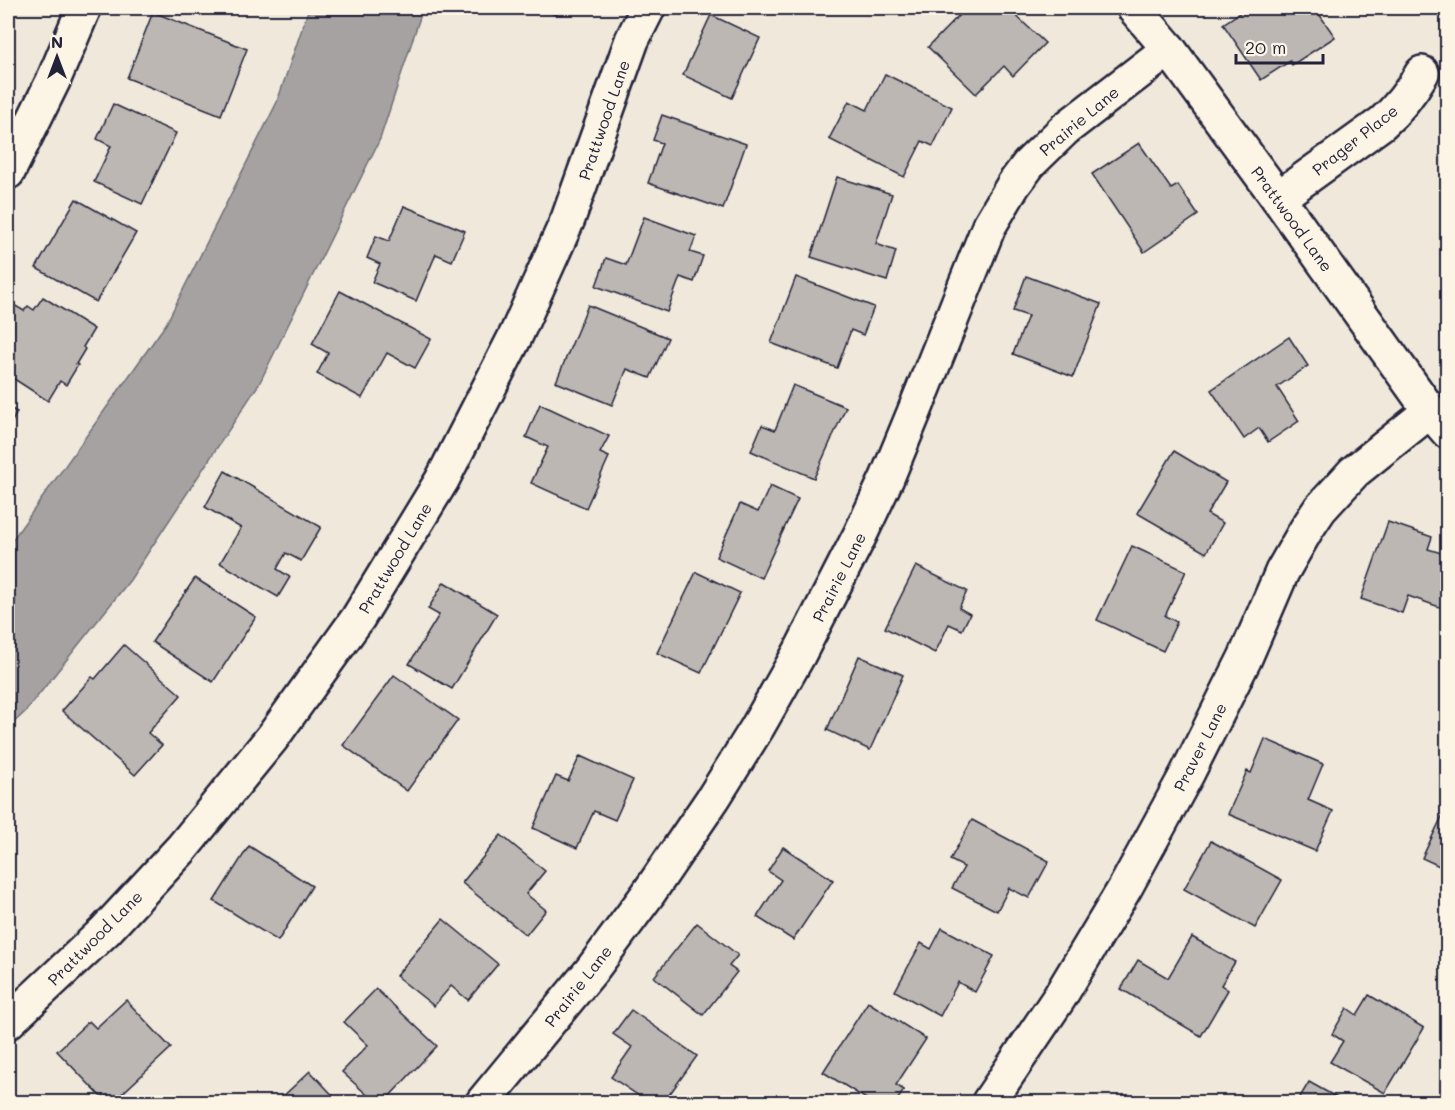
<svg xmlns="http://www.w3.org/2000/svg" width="1455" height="1110" viewBox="0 0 1455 1110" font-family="Mali,sans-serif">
  <rect width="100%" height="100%" fill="#efe8db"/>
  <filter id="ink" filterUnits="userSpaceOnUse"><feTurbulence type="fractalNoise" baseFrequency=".0167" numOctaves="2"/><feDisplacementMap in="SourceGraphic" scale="12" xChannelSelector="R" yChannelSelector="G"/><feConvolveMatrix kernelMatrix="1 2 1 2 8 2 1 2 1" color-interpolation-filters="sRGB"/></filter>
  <g filter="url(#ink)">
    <polygon fill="#a6a2a2" stroke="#716f79" stroke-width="1.5" points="309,8 423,8 380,139 259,384 130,580 25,712 8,728 8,546 166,324 277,102"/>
    <g fill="#bcb7b3" stroke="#22223b" stroke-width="1.5">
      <polygon points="541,8 560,8 556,15"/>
      <polygon points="966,8 1008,8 1045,43 1013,76 1004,66 976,94 928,47"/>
      <polygon points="1247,8 1315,8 1335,37 1292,65 1290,61 1261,80 1223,24"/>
      <polygon points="153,12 247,49 221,115 127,78"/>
      <polygon points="711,15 760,38 732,98 683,75"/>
      <polygon points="885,74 952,107 933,146 922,141 904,177 829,139 849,101 867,110"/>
      <polygon points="113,104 176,133 142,204 94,182 111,146 97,139"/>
      <polygon points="662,115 746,144 723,209 648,183 662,143 653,140"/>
      <polygon points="1139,143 1171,189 1178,185 1198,215 1144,252 1092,174"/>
      <polygon points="837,177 892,194 876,244 896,251 887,281 811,257"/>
      <polygon points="76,199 136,233 96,302 36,268"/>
      <polygon points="404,206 465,231 452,261 436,254 416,301 372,282 380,264 367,258 376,236 389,241"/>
      <polygon points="644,217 696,236 690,252 703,256 694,282 680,277 667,312 596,286 606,258 626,265"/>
      <polygon points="1026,276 1101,304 1073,377 1013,354 1028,316 1013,311"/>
      <polygon points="796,277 874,307 863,335 851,330 837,368 771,343"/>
      <polygon points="340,291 431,339 415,368 387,353 362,398 317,374 328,353 312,344"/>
      <polygon points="43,297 94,329 83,347 85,349 76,364 78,365 66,385 60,381 48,401 8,375 8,304 9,302 24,311 28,306 34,310"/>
      <polygon points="588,305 668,338 650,378 627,369 612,405 556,382"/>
      <polygon points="1289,337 1308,366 1277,387 1299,421 1268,442 1259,428 1244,439 1211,390"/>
      <polygon points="793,385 846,407 814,478 751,451 762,425 775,430"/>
      <polygon points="540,404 609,436 600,453 609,457 586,508 531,483 548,447 526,437"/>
      <polygon points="8,407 17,412 8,429"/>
      <polygon points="1174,451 1226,482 1207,514 1223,523 1206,553 1137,513"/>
      <polygon points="225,471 321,527 301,561 286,553 277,569 290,577 278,597 220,563 241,528 205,507"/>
      <polygon points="770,486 798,499 761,578 716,557 740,504 758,512"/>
      <polygon points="1388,522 1432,537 1428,549 1448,555 1448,610 1408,596 1402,613 1361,599"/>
      <polygon points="1132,546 1186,571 1165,616 1177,622 1163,651 1097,620"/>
      <polygon points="916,566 967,591 959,608 970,614 962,630 949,624 935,653 885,628"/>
      <polygon points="696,572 740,593 701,673 657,653"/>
      <polygon points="195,578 256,617 213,682 152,642"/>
      <polygon points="444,582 497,614 452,689 409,664 439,615 428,609"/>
      <polygon points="124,645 181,695 148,733 162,745 135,775 62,711 92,677 95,679"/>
      <polygon points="859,656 903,675 870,750 827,730"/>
      <polygon points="394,675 458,720 407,791 343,745"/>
      <polygon points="1265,739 1323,764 1308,800 1333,811 1315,851 1228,814 1247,771 1251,773"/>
      <polygon points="580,756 633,780 615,820 594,811 577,848 533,828 556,776 568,781"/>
      <polygon points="1448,804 1448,870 1422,858"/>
      <polygon points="972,820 1049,861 1029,898 1009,888 997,911 952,888 964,867 950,860"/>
      <polygon points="501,835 545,871 526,894 546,910 526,935 462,883"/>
      <polygon points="1211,841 1282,880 1255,928 1184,889"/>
      <polygon points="249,846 312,886 278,941 214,901"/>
      <polygon points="783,847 833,880 793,940 757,917 781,880 768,871"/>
      <polygon points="443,919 498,964 468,1000 451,986 434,1006 396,976"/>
      <polygon points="697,923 738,955 729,966 737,972 703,1015 654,977"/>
      <polygon points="942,928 994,956 975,992 958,982 940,1016 895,991 921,943 931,949"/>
      <polygon points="1192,937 1235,962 1221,985 1228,990 1201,1036 1121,989 1138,960 1168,978"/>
      <polygon points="376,989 437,1046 384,1102 375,1102 342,1072 368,1045 344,1022"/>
      <polygon points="1369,995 1424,1028 1385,1093 1330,1062 1343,1041 1332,1034 1347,1008 1357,1015"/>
      <polygon points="126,1000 171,1048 113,1102 106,1102 57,1051 89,1021 96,1028"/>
      <polygon points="868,1002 926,1039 896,1085 904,1090 896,1102 871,1102 823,1072"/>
      <polygon points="631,1010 697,1056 664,1102 648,1102 611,1077 632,1047 613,1034"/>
      <polygon points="310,1071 339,1102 277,1102"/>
      <polygon points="1309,1082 1345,1102 1297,1102"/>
    </g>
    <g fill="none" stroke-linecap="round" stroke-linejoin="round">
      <g stroke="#22223b" stroke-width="38">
        <g id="street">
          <polyline points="1134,8 1169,49 1278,198 1430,411 1448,432"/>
          <polyline points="8,172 53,81 84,8"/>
          <path d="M1278,198L1382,123C1399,108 1411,92 1422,73"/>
          <polyline points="8,1022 105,931 182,848 272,738 358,618 442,480 516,335 568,219 632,40 648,8"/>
          <polyline points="483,1102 591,971 648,894 714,797 757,728 799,654 860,535 887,478 913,415 989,226 1014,184 1029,164 1065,129 1169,49"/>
          <polyline points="989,1102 1059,998 1125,888 1187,774 1245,658 1282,572 1306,530 1320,509 1354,472 1430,411"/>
        </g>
      </g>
      <use href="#street" stroke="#fcf5e5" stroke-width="33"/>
    </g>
  </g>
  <g text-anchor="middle" stroke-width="5" stroke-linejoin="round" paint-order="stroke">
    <g font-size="16" fill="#22223b" stroke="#fcf5e5">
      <text transform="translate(604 120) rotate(-71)" y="6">Prattwood Lane</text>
      <text transform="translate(1079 121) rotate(-40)" y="6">Prairie Lane</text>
      <text transform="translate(1355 140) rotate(-38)" y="6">Prager Place</text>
      <text transform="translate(1292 219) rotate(54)" y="6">Prattwood Lane</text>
      <text transform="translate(395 558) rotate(-59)" y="6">Prattwood Lane</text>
      <text transform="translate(839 577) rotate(-63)" y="6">Prairie Lane</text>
      <text transform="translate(1200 747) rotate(-63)" y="6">Praver Lane</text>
      <text transform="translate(95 938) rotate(-45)" y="6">Prattwood Lane</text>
      <text transform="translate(578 986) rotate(-52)" y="6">Prairie Lane</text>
    </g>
  </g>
  <rect width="1455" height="1110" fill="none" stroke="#fcf5e5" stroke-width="30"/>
  <rect x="15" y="15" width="1425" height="1080" fill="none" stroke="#22223b" stroke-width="2" filter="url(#ink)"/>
  <g transform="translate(57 57)" stroke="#fcf5e5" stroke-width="4.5" paint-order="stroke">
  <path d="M0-4.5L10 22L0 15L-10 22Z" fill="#22223b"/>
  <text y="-9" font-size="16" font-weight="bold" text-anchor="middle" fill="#22223b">N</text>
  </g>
  <path d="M1236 54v9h87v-9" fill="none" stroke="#22223b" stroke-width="3"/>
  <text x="1245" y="54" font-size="18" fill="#22223b" stroke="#fcf5e5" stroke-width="4.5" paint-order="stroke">20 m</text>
</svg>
